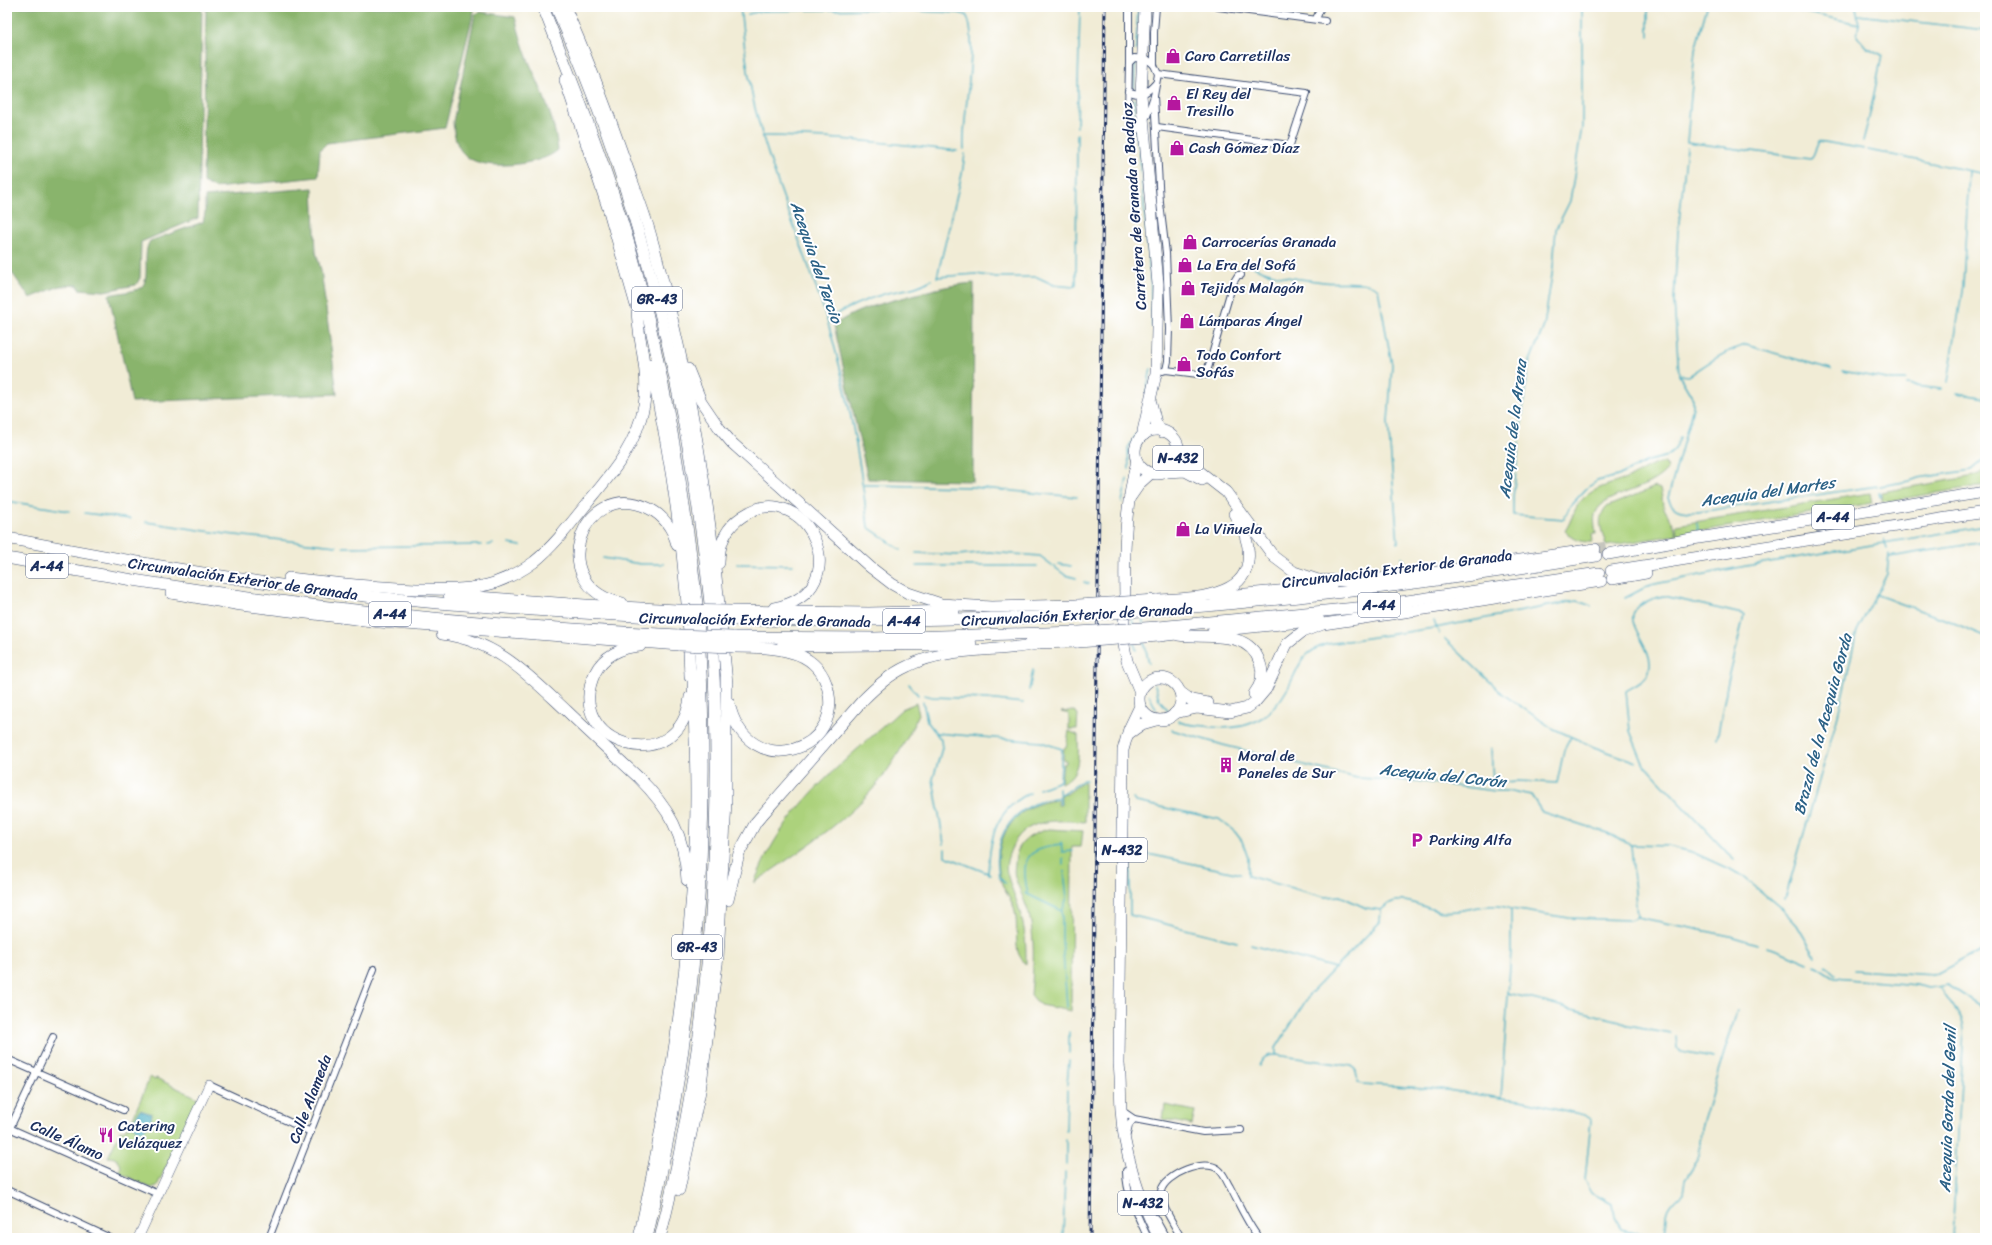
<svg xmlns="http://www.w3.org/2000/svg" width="1992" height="1245" viewBox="0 0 1992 1245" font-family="Sriracha,sans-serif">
  <rect width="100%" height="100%" fill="#fff"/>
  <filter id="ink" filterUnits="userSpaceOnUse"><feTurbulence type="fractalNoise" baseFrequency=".025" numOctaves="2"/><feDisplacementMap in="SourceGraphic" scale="8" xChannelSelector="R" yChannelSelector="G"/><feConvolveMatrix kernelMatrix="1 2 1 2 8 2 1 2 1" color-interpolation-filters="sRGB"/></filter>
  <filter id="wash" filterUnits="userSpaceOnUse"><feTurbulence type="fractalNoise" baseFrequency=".012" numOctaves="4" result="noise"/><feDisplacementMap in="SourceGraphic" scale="16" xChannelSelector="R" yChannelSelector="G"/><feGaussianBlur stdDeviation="0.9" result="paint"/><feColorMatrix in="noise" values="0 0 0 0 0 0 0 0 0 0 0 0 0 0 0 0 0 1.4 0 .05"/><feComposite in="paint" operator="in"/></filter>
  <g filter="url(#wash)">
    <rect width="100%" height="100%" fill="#f1ecd6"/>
    <g fill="#acd27c" stroke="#64806d">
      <path d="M1659,463H1665L1668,468C1650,492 1605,492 1596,512C1593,519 1595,526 1596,534H1592L1593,542C1582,543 1572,539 1565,531C1571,522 1573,512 1579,503C1593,486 1612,485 1631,477C1641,472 1649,466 1659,463Z"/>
      <polygon points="1985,470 1985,485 1882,502 1881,492 1975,476"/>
      <path d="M1655,487L1660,489C1662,495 1662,499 1663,505C1667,518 1675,520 1676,535L1606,546C1603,531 1595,522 1606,507Z"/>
      <polygon points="1870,493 1872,503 1677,535 1676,525"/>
      <path d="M916,703L919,714C911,730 903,747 893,762C860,815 803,848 754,883C760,869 766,855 774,842C805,790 858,750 902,709Z"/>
      <polygon points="1074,711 1078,714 1077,729 1069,729 1069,714 1061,712"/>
      <path d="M1069,731L1078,735C1078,753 1082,775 1061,783L1063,764L1066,763V760H1063L1064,748H1066Z"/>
      <path d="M1083,782H1085V822C1057,820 1024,817 1011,849C1008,856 1005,865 1007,873C1010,887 1018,901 1021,916C1026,932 1026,948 1026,965C1023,961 1019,956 1018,952C1015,939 1018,925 1015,912C1013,901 1004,892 1001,881C990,840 1015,803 1058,800V805H1061V795L1067,794Z"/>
      <path d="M1049,829L1083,831L1081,847H1072L1071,1011L1040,1005L1031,995C1033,971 1035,947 1031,924C1029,908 1020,893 1015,877C1014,873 1014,869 1015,865C1015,843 1030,834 1049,829Z"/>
      <path d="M150,1077L155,1080L156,1078L198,1098L157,1186L151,1188L120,1173C123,1164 118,1157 108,1157L121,1130L124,1131L127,1126L129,1127Z"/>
      <polygon points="1165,1105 1195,1111 1192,1125 1163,1119"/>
    </g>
    <g fill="#89b46c" stroke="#527265">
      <polygon points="7,7 202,7 198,218 141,242 140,278 136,285 104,291 79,289 78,285 60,286 30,298 7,266"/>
      <polygon points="206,7 475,7 445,128 327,143 320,150 318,177 215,188 203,182"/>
      <path d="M481,12L515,17C519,32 523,48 529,62C541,89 555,119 558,150C542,165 484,172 466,156C456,148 454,134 453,122L475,14Z"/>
      <path d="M313,188L316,252L321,270L337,394L132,402L109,295C116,293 134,292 140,288C152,281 141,254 150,241L203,222L205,213V197Z"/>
      <path d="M974,283L973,481L868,479L834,325C855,310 878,304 902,298C928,291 947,285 974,283Z"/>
    </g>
    <polygon fill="#42acc1" stroke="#2e6e90" points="140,1110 152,1114 150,1124 142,1131 137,1130 132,1123"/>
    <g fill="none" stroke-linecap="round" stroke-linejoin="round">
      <g stroke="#42acc1" stroke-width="1.5">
        <path d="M740,7C744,41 747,75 755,108C773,181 805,249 827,320C847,387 860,457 868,527L901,550"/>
        <polyline points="1582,7 1582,127 1570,201 1556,229 1553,268 1544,326 1528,366 1513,497 1513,515 1564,519 1570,506 1587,488 1597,481 1618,476 1648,461 1668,456 1675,449 1680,437"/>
        <polyline points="1707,7 1695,50 1687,142 1810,159 1812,158 1819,141 1864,149"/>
        <polyline points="1779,7 1859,24"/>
        <polyline points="1856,7 1859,24 1857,36 1866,47 1882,55 1869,118 1863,141"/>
        <polyline points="875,9 959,13 961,7"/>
        <path d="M959,13L966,15C980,36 961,120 964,149"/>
        <polyline points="748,14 762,11 875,9 875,7"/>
        <polyline points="1858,15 1985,30"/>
        <polyline points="1648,36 1648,7"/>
        <polyline points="1136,50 1138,7"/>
        <polyline points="1134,91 1135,63"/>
        <polyline points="1134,99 1134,120"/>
        <polyline points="1077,127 1080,7"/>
        <polyline points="1135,130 1139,146 1151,287 1152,327"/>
        <path d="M763,136C828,136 893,143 957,151"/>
        <path d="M1687,147L1678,232L1674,301L1679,375L1693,399V407L1668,498C1673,513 1684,512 1698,512L1877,486"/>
        <polyline points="1868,150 1985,174"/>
        <polyline points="965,154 962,174 937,277 976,274 995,277 1037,277 1054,285 1073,287 1076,284 1077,134"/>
        <path d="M1254,267C1274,277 1301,279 1324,282C1339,284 1367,279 1378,289L1392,365L1388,422L1398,543"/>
        <path d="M827,320C846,308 866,299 887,293C904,289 916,289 931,280"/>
        <polyline points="1842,371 1892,380 1906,380"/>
        <path d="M1679,375L1689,376C1707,364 1725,350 1746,345L1831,369"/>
        <polyline points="1948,382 1963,285 1969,171"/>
        <polyline points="1906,385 1941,389"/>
        <polyline points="1146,393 1151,369"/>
        <polyline points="1957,393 1985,398"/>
        <polyline points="1129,469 1128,448 1138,432"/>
        <polyline points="864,485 972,487 1077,497"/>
        <polyline points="1880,486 1910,481 1918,478 1972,470 1985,459"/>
        <polyline points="1879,493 1880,497"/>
        <polyline points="7,501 69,511"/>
        <polyline points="1122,502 1127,479"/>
        <polyline points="85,513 130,519"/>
        <polyline points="146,522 226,534 336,546"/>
        <polyline points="1697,523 1698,531"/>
        <polyline points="1884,539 1887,549"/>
        <polyline points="509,544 521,546"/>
        <polyline points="488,545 493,544"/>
        <polyline points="343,547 481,545"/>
        <polyline points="916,553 958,555 989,552 1040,556 1065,575 1076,578"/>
        <polyline points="1402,557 1407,565"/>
        <polyline points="1889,557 1985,542"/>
        <polyline points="603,558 641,564 664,564"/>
        <polyline points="737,564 792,565"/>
        <polyline points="1059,564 1071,566"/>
        <polyline points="917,566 1037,566"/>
        <polyline points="1084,582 1089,584"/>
        <polyline points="1877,595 1944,619 1985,636"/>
        <polyline points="1625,598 1650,585 1746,566 1985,526"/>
        <polyline points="1132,616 1133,624"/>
        <polyline points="1142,616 1143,624"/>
        <polyline points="1434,620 1439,634"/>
        <polyline points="1445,639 1504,695 1552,728 1594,747 1636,762"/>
        <polyline points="1134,642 1136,650"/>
        <polyline points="1144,642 1149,663"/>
        <polyline points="909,684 918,695"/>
        <polyline points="1155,685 1159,699 1168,710"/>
        <polyline points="1029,690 1033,670"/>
        <polyline points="924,695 932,697 986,699 1023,703"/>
        <polyline points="1149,695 1156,709"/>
        <polyline points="923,702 927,721 941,740 942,748 933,779 944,844"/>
        <path d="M1178,721C1186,726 1202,725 1211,727C1247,731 1270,720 1288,688C1300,665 1300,653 1327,644L1440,627L1569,602L1578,601L1591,606"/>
        <polyline points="1172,730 1223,745 1357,778 1417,781 1495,791 1512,791 1531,795 1542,812 1607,833 1631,845 1637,917"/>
        <polyline points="936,733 1041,742 1062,749 1060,781 1039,789"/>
        <path d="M1717,739L1727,686L1744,616L1742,614L1664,596C1656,597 1651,599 1644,603C1610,620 1665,650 1646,677C1642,683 1632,687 1626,691L1630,731L1643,763L1734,860"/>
        <polyline points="1491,748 1493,783 1517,781 1557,783 1564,750 1571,737"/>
        <polyline points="1059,789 1060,804"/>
        <polyline points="1060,794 1065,793 1083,780 1086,780"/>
        <path d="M1133,799L1136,802L1219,819L1235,832L1242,841L1248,858V876L1325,897L1340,896L1366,908L1381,910C1386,906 1389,902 1396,901C1410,899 1424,908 1438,911C1463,915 1486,899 1511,909L1569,918L1629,920L1637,917L1730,936L1757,944"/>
        <polyline points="1061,842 1062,852 1073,851"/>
        <polyline points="1631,845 1668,846 1692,852 1740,874 1782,909"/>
        <polyline points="945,849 945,856 990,874"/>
        <polyline points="1063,858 1063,864"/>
        <polyline points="1064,871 1067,898 1062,911 1062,939 1067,1007"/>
        <path d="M988,873C990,837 995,810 1030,793"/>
        <path d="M1005,883L999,877C991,833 1016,803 1060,797"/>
        <polyline points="1025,893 1062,911"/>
        <path d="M1028,894C1020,860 1025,848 1062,845"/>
        <polyline points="1785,899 1838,715 1857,631 1887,574 1889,554"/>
        <polyline points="1511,909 1511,951 1501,1098 1520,1100 1584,1115 1591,1120 1585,1180 1592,1193 1612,1204 1614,1217 1621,1229 1661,1238"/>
        <polyline points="1782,909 1797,925 1815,956"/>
        <polyline points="1237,942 1130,915 1130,850 1240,874"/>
        <polyline points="1251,945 1335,968 1380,922 1381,910"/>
        <polyline points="1767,947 1775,949 1808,963"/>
        <polyline points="1815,965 1835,978 1917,985 1930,988 1948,985 1985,1009"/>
        <polyline points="1825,965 1836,975"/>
        <polyline points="1854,970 1934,975 1985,948"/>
        <polyline points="1940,987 1962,1019 1964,1029 1952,1238"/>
        <polyline points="1508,993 1620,1021 1628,1026 1671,1034"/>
        <polyline points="1069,1032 1069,1053"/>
        <polyline points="1676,1036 1677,1047 1681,1052 1713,1058"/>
        <polyline points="1276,1055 1276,1048 1310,994 1335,968"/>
        <path d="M1259,1066C1263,1057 1266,1055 1276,1055L1352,1066L1356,1071L1358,1082L1362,1084L1440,1089L1501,1098"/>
        <polyline points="1067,1085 1069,1060"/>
        <polyline points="1066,1131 1067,1090"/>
        <polyline points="1066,1165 1066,1140"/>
        <polyline points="1063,1238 1065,1172"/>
        <path d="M1663,1238C1672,1216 1658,1214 1683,1193L1685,1180L1699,1158L1701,1128L1737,1011"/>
      </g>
    </g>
  </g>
  <g filter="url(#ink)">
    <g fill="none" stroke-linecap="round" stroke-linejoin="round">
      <polyline stroke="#c6c6be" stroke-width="11" stroke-dasharray="11 5.5" stroke-linecap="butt" points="1595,549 1607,547"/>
      <g stroke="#3b4b70" stroke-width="8">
        <g id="street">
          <polyline points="1218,7 1325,21"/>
          <polyline points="1316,19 1321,7"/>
          <polyline points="1129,63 1129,7"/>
          <polyline points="1154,65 1154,32 1156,7"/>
          <path d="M1128,91C1141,97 1146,94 1155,84"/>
          <polyline points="1147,116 1154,96"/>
          <polyline points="1157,127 1290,145 1307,93 1158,74"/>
          <polyline points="1144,134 1132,122 1128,112 1129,63 1134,58 1147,59 1154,65 1158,74 1154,96 1160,203 1166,253 1169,329 1168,361 1166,370"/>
          <polyline points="1163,371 1166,370 1206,375 1233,283 1238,275 1241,275"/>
          <polyline points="7,1059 123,1110"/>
          <polyline points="209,1085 311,1132"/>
          <polyline points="1121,1110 1134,1119 1203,1132 1241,1130"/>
          <polyline points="7,1127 158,1194"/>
          <polyline points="10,1128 53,1037"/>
          <polyline points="1127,1134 1129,1125 1134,1119"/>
          <path d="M1126,1171C1126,1195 1138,1217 1148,1238"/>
          <polyline points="7,1190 110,1238"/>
          <polyline points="1155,1218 1166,1238"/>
          <polyline points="269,1238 374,969"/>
          <path d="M1181,1238C1176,1227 1158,1202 1161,1191C1165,1174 1205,1158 1218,1169C1224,1173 1226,1181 1230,1187C1239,1204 1247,1223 1259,1238"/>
        </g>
      </g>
      <g stroke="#3b4b70" stroke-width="10">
        <polyline id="secondary" points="138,1238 209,1085"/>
      </g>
      <g stroke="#3b4b70" stroke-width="12">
        <g id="highway">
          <path d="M543,7C574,86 606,165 630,247C663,364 683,483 697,604"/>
          <path d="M556,7C641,196 688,398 710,603"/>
          <path d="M565,7C587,57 607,109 625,161C634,187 645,213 652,240C685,359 707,482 719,604"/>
          <polyline points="565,80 609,211 639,316"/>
          <path d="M650,364C668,442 680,522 687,603"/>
          <polyline points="688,369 701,401 720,429 732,443 870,567 892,584 908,593 941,604 991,607 1078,605"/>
          <polyline points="1151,403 1156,423 1162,432"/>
          <circle cx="1157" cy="452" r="22"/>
          <polyline points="1144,435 1143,431 1156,374 1158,284 1141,95 1145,7"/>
          <polyline points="1177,445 1182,455 1190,464 1226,492 1274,557 1294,572 1318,580 1359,581 1417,575 1595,549"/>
          <polyline points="1167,472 1185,471 1202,480"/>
          <polyline points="1131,496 1140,483 1151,473"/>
          <path d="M7,538C126,561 245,582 365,596C469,607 573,613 677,618"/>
          <polyline points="1608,554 1680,541 1985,492"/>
          <path d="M7,558C229,600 453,625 679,635"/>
          <path d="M719,563C719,543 726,527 743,516C805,473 862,591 774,608"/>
          <polyline points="1611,571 1985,512"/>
          <path d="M289,578C331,583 373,587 416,589C442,589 468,591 494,583C508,578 522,571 534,562C555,545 572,522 589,501C613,472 637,444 644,405C650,372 638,342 637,309"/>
          <polyline points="1612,579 1646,573"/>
          <polyline points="171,593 241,605 380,622 679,645"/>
          <polyline points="449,595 585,605 677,610"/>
          <polyline points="1215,597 1331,586"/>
          <path d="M1125,598C1124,551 1125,506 1137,461"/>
          <path d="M1156,600C1178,599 1203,599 1224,590C1259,576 1251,539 1234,514"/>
          <path d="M622,603C543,587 582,477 648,508C663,515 673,529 677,545"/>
          <path d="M1157,610C1304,599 1450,580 1596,556"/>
          <polyline points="731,611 869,613 954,611"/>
          <path d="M730,620C846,621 962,621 1078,615"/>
          <polyline points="688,623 689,630"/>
          <polyline points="698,623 699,631"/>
          <polyline points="711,624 712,632"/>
          <polyline points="721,624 722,632"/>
          <polyline points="1124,626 1124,617"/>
          <polyline points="1158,627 1366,607 1599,573"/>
          <polyline points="1213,631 1319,620"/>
          <path d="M442,634C497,641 528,675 567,711C590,733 614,755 638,777C669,808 685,835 687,880"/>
          <path d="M1178,635C1206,639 1249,628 1260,663C1264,674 1261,685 1254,694"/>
          <polyline points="1159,636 1185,633"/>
          <polyline points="733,637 875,638 1078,632"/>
          <polyline points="1030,643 1078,642"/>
          <polyline points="1124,645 1127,661 1140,692"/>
          <path d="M640,646C622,647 603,656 595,673C561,745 680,781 690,697"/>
          <polyline points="782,646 971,644"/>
          <polyline points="689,651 690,676"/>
          <polyline points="724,652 727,684"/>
          <circle cx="1160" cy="699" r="21"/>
          <polyline points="1180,692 1191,700 1208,703"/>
          <path d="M729,703C747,785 850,751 826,683C821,668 808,657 793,653C774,647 753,647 733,647"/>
          <path d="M1140,706L1129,729L1123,750L1119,1064C1121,1079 1120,1095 1121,1110C1124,1155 1139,1198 1159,1238"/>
          <polyline points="1175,713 1197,708 1230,712 1247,708 1255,702 1266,689 1287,644 1302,632 1323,624 1445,606 1601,581"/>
          <polyline points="1128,734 1142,724 1156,720"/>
          <path d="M728,900L739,853L756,822L862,701C876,687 890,674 908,666C948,646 995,653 1037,644"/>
          <polyline points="679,1190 700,1091 718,957 726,801 726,678"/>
          <path d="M639,1238C666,1114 687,989 694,862C698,801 695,741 693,680L690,669"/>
          <path d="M647,1238C694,1040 711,854 700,651"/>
          <path d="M660,1238C709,1046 723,849 713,652"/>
        </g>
      </g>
      <use href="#street" stroke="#fff" stroke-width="6"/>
      <use href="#secondary" stroke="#fff" stroke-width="9"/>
      <use href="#highway" stroke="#fff" stroke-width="11"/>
      <g stroke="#1b2f5e" stroke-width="3">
        <polyline id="rail" points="1090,1238 1105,7"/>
      </g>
      <use href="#rail" stroke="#fff" stroke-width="1.5" stroke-dasharray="4.5" stroke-linecap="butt"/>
      <g stroke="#3b4b70" stroke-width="12" stroke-linecap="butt">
        <g id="highway-bridge">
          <polyline points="1078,605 1156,600"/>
          <polyline points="677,610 731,611"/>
          <polyline points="1078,615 1157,610"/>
          <polyline points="677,618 730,620"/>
          <polyline points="1078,632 1158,627"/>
          <polyline points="679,635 733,637"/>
          <polyline points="1078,642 1159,636"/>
          <polyline points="679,645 733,647"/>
        </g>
      </g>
      <use href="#highway-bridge" stroke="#fff" stroke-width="11"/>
    </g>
  </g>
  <defs>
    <g id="shop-bare" transform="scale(1.2)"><path d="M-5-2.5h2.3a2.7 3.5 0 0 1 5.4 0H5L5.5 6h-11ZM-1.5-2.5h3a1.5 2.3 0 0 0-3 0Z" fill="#b5179e" stroke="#fff" stroke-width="2.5" paint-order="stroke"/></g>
    <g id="building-bare" transform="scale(1.2)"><path d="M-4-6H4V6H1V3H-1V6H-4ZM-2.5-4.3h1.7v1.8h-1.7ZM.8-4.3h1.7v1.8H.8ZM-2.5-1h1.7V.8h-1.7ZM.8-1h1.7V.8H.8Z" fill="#b5179e" stroke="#fff" stroke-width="2.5" paint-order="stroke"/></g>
    <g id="parking-bare" transform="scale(1.2)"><path d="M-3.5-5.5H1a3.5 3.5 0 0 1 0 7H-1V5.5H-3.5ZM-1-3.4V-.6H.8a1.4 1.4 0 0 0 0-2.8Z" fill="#b5179e" stroke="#fff" stroke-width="2.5" paint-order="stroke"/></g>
    <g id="restaurant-bare" transform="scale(1.2)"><path d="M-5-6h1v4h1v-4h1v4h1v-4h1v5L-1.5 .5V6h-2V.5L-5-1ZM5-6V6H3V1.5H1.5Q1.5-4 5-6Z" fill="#b5179e" stroke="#fff" stroke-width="2.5" paint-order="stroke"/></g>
  </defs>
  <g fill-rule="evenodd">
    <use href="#shop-bare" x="1173" y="56"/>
    <use href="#shop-bare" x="1174" y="103"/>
    <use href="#shop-bare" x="1177" y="148"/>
    <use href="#shop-bare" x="1190" y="242"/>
    <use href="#shop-bare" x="1185" y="265"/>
    <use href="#shop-bare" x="1188" y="288"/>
    <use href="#shop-bare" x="1187" y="321"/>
    <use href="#shop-bare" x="1184" y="364"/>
    <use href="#shop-bare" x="1183" y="529"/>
    <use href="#building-bare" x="1226" y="765"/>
    <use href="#parking-bare" x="1417" y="840"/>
    <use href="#restaurant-bare" x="106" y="1135"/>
  </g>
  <g text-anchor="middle" stroke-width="4" stroke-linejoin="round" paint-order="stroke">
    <g fill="#fff" stroke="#5f6d8e" stroke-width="1">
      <rect x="632" y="287" width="50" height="24" rx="3"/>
      <rect x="1153" y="446" width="50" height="24" rx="3"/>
      <rect x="1812" y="505" width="42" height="24" rx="3"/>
      <rect x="26" y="554" width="42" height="24" rx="3"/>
      <rect x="1358" y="593" width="42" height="24" rx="3"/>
      <rect x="369" y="602" width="42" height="24" rx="3"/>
      <rect x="883" y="609" width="42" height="24" rx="3"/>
      <rect x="1097" y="838" width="50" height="24" rx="3"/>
      <rect x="672" y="935" width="50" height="24" rx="3"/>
      <rect x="1118" y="1191" width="50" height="24" rx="3"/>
    </g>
    <g font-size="14" font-weight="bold" fill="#1b2f5e">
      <text x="657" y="304">GR-43</text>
      <text x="1178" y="463">N-432</text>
      <text x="1833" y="522">A-44</text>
      <text x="47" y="571">A-44</text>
      <text x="1379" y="610">A-44</text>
      <text x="390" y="619">A-44</text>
      <text x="904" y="626">A-44</text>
      <text x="1122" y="855">N-432</text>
      <text x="697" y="952">GR-43</text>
      <text x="1143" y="1208">N-432</text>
    </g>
    <g font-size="15" fill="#1b2f5e" stroke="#fff" text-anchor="start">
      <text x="1185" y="61">Caro Carretillas</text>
      <text x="1186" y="99">El Rey del<tspan x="1186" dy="17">Tresillo</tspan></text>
      <text x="1189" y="153">Cash Gómez Díaz</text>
      <text x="1202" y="247">Carrocerías Granada</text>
      <text x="1197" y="270">La Era del Sofá</text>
      <text x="1200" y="293">Tejidos Malagón</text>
      <text x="1199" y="326">Lámparas Ángel</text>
      <text x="1196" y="360">Todo Confort<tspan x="1196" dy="17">Sofás</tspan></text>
      <text x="1195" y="534">La Viñuela</text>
      <text x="1238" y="761">Moral de<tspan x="1238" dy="17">Paneles de Sur</tspan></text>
      <text x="1429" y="845">Parking Alfa</text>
      <text x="118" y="1131">Catering<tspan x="118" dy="17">Velázquez</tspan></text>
    </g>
    <g font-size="15" fill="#1b2f5e" stroke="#fff">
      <text transform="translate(1134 206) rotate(-94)" y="5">Carretera de Granada a Badajoz</text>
      <text transform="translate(1397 569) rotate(-7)" y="5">Circunvalación Exterior de Granada</text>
      <text transform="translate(243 579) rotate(8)" y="5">Circunvalación Exterior de Granada</text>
      <text transform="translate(1077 615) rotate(-3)" y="5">Circunvalación Exterior de Granada</text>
      <text transform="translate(755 620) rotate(1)" y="5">Circunvalación Exterior de Granada</text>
      <text transform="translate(310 1099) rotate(-69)" y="5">Calle Alameda</text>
      <text transform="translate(67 1140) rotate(24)" y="5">Calle Álamo</text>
    </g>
    <g font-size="16" font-style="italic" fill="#2b6186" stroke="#fff">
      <text transform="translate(817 262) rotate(71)" y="6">Acequia del Tercio</text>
      <text transform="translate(1512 429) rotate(-83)" y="6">Acequia de la Arena</text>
      <text transform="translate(1768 491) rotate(-8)" y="6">Acequia del Martes</text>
      <text transform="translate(1822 724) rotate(-75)" y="6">Brazal de la Acequia Gorda</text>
      <text transform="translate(1443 775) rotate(6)" y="6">Acequia del Corón</text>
      <text transform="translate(1947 1109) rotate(-88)" y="6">Acequia Gorda del Genil</text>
    </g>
  </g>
  <rect width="1992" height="1245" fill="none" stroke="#fff" stroke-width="24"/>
</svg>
